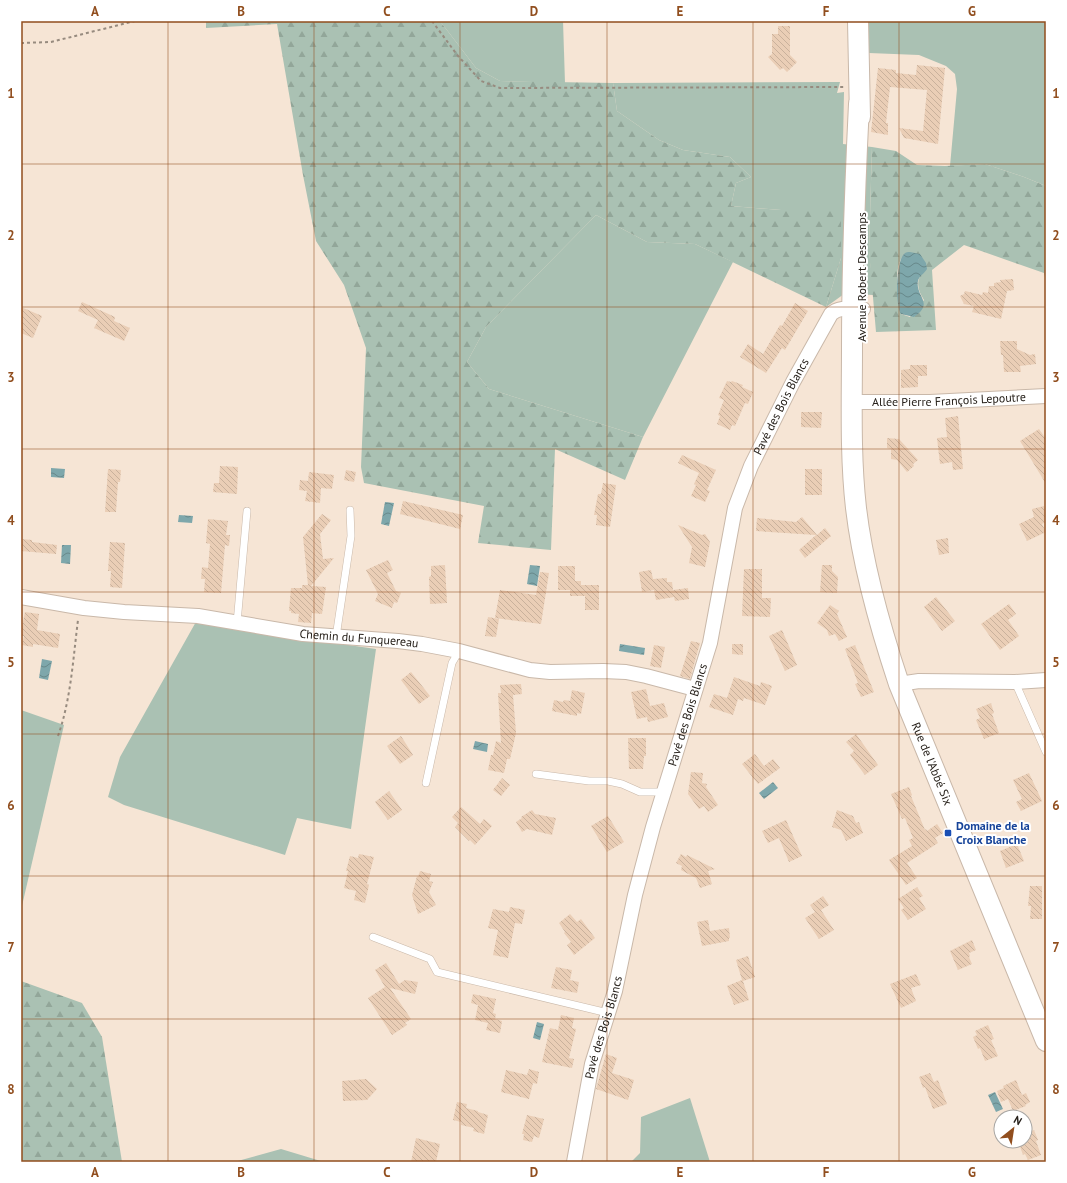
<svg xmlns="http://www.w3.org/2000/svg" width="1067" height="1183" viewBox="0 0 1067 1183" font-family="'PT Sans',sans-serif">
  <defs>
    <pattern id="forest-firs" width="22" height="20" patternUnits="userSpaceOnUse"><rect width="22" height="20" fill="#aac1b3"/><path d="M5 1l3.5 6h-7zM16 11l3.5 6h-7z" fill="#92a699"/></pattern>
    <pattern id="water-waves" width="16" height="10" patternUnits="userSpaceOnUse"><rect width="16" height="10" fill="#7ea7ab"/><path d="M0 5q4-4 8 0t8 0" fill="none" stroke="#67888a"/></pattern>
    <pattern id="building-back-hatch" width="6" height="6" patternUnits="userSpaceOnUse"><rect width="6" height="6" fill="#eaceb6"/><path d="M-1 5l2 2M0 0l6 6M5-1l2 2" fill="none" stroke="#c9b19c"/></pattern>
  </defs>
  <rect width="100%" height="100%" fill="#f6e5d5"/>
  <g fill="#aac1b3">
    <polygon points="440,21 563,21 565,83 500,81 476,68"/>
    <polygon points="867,21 1046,21 1046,186 1024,177 985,164 950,166 957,89 955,74 946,66 919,55 869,53"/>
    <polygon points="840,82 837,93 844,92 843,144 872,147 869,251 874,295 844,294 826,307 841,258 781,210 731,206 736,183 751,177 730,157 683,150 659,140 617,111 613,83"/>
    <polygon points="596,215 647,242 695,244 733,262 643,437 489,389 467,362 486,327"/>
    <polygon points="197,620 286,636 376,649 351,829 297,818 285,855 124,805 108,797 120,757"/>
    <polygon points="21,710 64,725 21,910"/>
    <polygon points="690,1098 710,1162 631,1162 640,1153 641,1117"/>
    <polygon points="281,1149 324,1162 234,1162"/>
  </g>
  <g fill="url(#forest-firs)" fill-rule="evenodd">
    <polygon points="206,21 440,21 476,68 500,81 613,83 617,111 659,140 683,150 730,157 751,177 736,183 731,206 781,210 841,208 841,258 826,307 695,244 647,242 596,215 486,327 467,362 489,389 643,437 625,480 555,449 551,550 478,543 484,506 364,483 361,467 366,348 344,285 316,241 303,175 277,24 206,28"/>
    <path d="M872,147L896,151L917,165L945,166L985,164L1024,177L1046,186V281L1044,273L964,245L932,270L936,330L876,332L869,251ZM904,254L920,276C916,285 919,292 924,300L910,317L901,314C899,295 892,270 904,254Z"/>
    <polygon points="21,981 82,1003 102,1037 122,1162 21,1162"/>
  </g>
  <g fill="url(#water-waves)">
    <path d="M910,252L920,254L926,263L927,269C924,274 919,276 918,281C915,296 935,303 914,317L901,314C895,306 896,261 904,254C906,252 908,252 910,252Z"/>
    <polygon points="51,468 65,469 64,478 51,477"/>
    <polygon points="385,502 394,503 389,526 381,524"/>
    <polygon points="179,515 193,516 192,523 178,522"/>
    <polygon points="62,545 71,545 70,564 61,563"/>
    <polygon points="530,565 540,566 537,586 527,584"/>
    <polygon points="620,644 645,648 644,655 619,651"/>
    <polygon points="42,659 52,661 48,680 39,678"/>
    <polygon points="475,741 488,744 487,752 473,749"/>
    <polygon points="773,782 778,788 764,799 759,793"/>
    <polygon points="537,1022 544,1024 540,1040 533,1038"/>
    <polygon points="995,1092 1003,1109 996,1112 988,1095"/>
  </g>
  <g fill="url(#building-back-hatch)">
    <polygon points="778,26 790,26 790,55 797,62 787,72 783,68 780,70 768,57 772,54 772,34 778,34"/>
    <polygon points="917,65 945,68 938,144 904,138 899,128 923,131 927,90 890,87 886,123 888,123 888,135 871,132 878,68 896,70 896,73 916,75"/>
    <polygon points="1013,279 1014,290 1007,291 1001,319 972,312 974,306 964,304 960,296 964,294 965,291 982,295 983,292 988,293 989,286 994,286 994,283 1001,282 1000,280"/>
    <polygon points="82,302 115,317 114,321 130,328 124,341 94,328 98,320 78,311"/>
    <polygon points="795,303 808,311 785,350 782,348 766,373 740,357 748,344 763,354 780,325 782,326"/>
    <polygon points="21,307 42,316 33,338 21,333"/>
    <polygon points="1000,341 1017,341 1017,349 1030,355 1035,354 1036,364 1020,366 1021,372 1004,372 1003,355 1001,355"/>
    <polygon points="910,365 927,365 927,376 918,376 918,387 901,388 901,370 910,369"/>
    <polygon points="727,381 731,382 732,381 743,385 742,387 753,392 748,404 745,403 735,426 732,425 730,430 717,424 720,416 718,415 724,400 719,398"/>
    <polygon points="801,412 822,412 821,428 801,427"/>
    <polygon points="958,416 963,469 953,470 952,462 940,464 937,438 947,437 945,418"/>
    <polygon points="1039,429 1046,439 1046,484 1020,441"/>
    <polygon points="887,438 899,439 918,460 913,464 914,466 907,472 897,460 891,459 891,449 887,448"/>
    <polygon points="682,455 716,470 707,490 710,491 705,502 691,496 696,485 694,484 699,473 678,463"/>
    <polygon points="220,466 238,467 237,494 213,492 214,483 219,483"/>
    <polygon points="108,469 121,470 120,482 118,482 116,512 105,512"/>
    <rect x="805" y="469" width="17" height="26"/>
    <polygon points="346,470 356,472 354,482 344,480"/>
    <polygon points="309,472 334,475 332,489 321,488 320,503 305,501 307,491 299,490 300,480 308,481"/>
    <polygon points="603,483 616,485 610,527 596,525 597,515 594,515 598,494 601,494"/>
    <polygon points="403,501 463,515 460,529 400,514"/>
    <polygon points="1044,506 1046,522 1042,524 1046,532 1027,541 1019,524 1034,517 1032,509"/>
    <polygon points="322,514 331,520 320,534 323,559 334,558 311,586 326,587 322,614 312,613 311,623 298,622 299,614 291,613 291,611 289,611 291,588 302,588 302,585 308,585 303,537"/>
    <polygon points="802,517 817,535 825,528 831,536 805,558 799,550 816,535 756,531 757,518 796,522"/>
    <polygon points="208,519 228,521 226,535 230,535 229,546 225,545 221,593 204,592 205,579 201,579 202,567 208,568 210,544 206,543"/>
    <polygon points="678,525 702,535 705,534 710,542 705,567 689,563 692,547"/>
    <polygon points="948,538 949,553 939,555 936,540"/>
    <polygon points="21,539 32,540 32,542 57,545 56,554 21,551"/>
    <polygon points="110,542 125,543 122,588 110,587 111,571 108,571"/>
    <polygon points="388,560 393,570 387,573 396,591 401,593 397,603 394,602 392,608 375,601 378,594 366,570"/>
    <polygon points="445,565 447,603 430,604 429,577 431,576 431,566"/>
    <polygon points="822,565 832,565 832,571 838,577 837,593 820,592"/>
    <polygon points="558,566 575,566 575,581 581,581 581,585 599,585 599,610 585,610 585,596 570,596 570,590 558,590"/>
    <polygon points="744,569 762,569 762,598 771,598 770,617 742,616"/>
    <polygon points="651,570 653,579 667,578 667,582 672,582 673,590 688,588 689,599 675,601 674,597 656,600 654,590 642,592 639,572"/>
    <polygon points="540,572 549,573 541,624 495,618 500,590 536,595"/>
    <polygon points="936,597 955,621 942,631 924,607"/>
    <polygon points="1009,604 1016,614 1008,620 1019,636 1000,650 981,624"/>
    <polygon points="830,605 839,611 837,614 847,637 839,641 835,634 829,636 827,630 817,623"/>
    <polygon points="25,612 39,614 37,630 60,634 58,648 33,644 33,647 22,645 24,636 21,636 21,631"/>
    <polygon points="488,617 499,619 496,637 485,636"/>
    <polygon points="782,630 797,665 785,671 769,636"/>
    <polygon points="691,641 700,643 690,679 680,676"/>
    <polygon points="732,644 743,644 743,655 732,654"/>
    <polygon points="654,645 665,647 661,668 650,666"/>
    <polygon points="855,645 874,692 861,697 855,684 858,683 845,649"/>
    <polygon points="411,672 430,696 419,704 401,680"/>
    <polygon points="734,677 760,686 761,682 772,686 765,705 744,698 743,701 738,699 733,715 709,707 714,694 727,698"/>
    <polygon points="521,684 522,694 513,695 516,733 510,759 507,759 504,773 488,770 491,755 493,755 496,741 501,743 498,693 501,693 500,685"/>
    <polygon points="646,689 650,706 664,703 668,717 648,722 647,717 637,719 631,692"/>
    <polygon points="572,690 585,693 581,714 577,713 577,716 552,711 554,700 563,702 564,700 570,701"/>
    <polygon points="991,703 994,713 992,714 999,733 984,739 976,720 980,718 976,709"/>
    <polygon points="856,734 878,765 865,775 850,755 854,751 846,742"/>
    <polygon points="401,736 413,755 400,764 387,746"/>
    <polygon points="628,738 646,738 646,756 644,756 643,769 629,769"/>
    <polygon points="755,754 764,766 773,759 780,768 758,784 742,764"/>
    <polygon points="691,772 703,773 702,783 707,784 706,787 718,805 708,812 704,806 699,809 688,794"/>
    <polygon points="1029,773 1042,801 1021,811 1016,802 1022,799 1013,780"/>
    <polygon points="502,778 510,785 501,796 493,790"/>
    <polygon points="909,787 912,795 911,796 925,830 926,829 927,831 937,824 943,833 935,838 938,843 907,863 917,878 906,885 889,860 912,846 909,840 913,838 905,818 902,819 891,794"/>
    <polygon points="389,791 402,810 388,820 375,802"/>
    <polygon points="461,807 480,824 484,819 492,826 475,845 470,840 469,841 455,827 458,823 452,817"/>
    <polygon points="532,810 535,814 556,818 552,835 527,829 522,832 516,822 522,818 521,817"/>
    <polygon points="837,810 853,816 856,823 859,822 863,833 846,841 841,830 832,827"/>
    <polygon points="608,816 624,842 607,852 591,826"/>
    <polygon points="786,820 802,856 789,862 779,838 768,843 762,831"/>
    <polygon points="1017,844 1024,861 1006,868 1000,851"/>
    <polygon points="359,854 374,857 367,884 369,885 365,903 354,900 356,891 344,888 348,871 346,871 350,856 358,858"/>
    <polygon points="681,854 686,857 687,855 715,869 708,871 712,884 700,888 696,878 681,870 682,866 676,863"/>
    <polygon points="420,871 431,874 429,881 433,882 429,892 436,905 418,914 412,895 417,876 418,877"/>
    <polygon points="1030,886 1042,886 1042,919 1030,919 1031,906 1028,906"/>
    <polygon points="917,887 923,896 919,898 926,909 908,920 901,910 904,908 898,899"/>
    <polygon points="823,896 829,905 821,910 834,930 819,939 805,918 815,912 810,905"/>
    <polygon points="510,907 525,910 522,924 515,923 508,958 493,955 498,930 488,928 493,909 509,912"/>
    <polygon points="570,914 577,922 581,919 595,938 574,955 567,945 571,942 564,933 565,932 559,923"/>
    <polygon points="708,920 710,931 729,928 730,938 729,938 729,941 702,946 697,922"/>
    <polygon points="972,940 976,950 969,953 970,956 969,957 972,964 958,970 950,951"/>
    <polygon points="748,956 755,977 743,981 749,1000 734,1005 727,986 742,980 736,960"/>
    <polygon points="386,963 399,984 405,980 418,982 415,994 390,988 411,1019 405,1023 407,1025 392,1035 368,998 385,987 375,970"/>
    <polygon points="556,967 572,970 570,980 579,982 577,993 551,988"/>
    <polygon points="916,974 921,985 911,988 916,1001 901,1008 890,984"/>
    <polygon points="473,994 496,999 493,1013 496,1014 495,1019 502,1021 500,1033 486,1030 488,1023 475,1020 478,1005 471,1003"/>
    <polygon points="561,1015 574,1018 572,1028 576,1029 569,1058 574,1059 572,1068 542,1062 550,1028 558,1030"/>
    <polygon points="988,1025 994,1039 991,1040 998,1056 985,1061 980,1048 978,1049 973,1037 977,1035 975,1031"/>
    <polygon points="606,1054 617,1058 612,1073 634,1080 628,1100 596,1089"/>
    <polygon points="529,1069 539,1072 537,1084 533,1083 529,1099 501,1092 506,1070 527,1075"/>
    <polygon points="930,1073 934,1082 938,1080 947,1104 933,1109 925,1087 923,1088 919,1077"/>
    <polygon points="366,1079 377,1089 367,1100 343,1101 342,1081"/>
    <polygon points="1016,1080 1022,1095 1026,1093 1030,1102 1025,1105 1026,1106 1013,1111 1008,1099 1001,1102 997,1091 1004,1088 1003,1086"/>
    <polygon points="457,1102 467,1104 466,1108 478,1111 478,1112 488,1115 484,1134 473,1131 474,1128 461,1125 461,1122 453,1120"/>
    <polygon points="527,1115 544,1119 539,1138 534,1136 532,1142 523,1140 524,1134 522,1134"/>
    <polygon points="1034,1130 1038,1140 1036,1141 1041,1155 1028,1160 1025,1154 1023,1155 1019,1144 1025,1142 1025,1133"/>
    <polygon points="416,1138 440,1144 436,1162 411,1162"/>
  </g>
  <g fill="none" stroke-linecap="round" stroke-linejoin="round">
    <g stroke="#c9b8a9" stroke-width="8">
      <g id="lane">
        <polyline points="237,623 247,511"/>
        <polyline points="336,637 351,536 350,510"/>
        <polyline points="1015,682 1046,752"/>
        <polyline points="536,774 589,781 608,781 622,784 640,792 663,792"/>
        <polyline points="426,783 452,663 459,651"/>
        <polyline points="373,937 430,959 437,972 608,1013"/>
      </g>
    </g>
    <g stroke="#c9b8a9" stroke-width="16">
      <g id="street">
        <path id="s1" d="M851,402H930L1046,396"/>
        <path id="s2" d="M21,597L84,608L124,612L198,616L303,634L398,641L422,644L459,651L530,670L550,672L603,671L626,672L646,676L695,689"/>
        <polyline points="899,684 919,681 1015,682 1046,680"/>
        <path id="s3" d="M574,1162L592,1064L615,991L635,895L653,827L710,643L735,508L751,466L793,382L831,314C839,306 852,309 863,309"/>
      </g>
    </g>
    <g stroke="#c9b8a9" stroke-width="22">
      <g id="secondary">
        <polyline points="858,21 860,117"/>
        <path id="s4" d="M859,104C855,185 852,267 852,348C852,401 850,455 856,508C863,568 880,627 899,684L1046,1041"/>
      </g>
    </g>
    <g stroke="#978b7f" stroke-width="2" stroke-dasharray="3 3" stroke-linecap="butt">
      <polyline points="432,21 458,56 481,81 500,88 844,87"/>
      <polyline points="21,43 51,42 135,21"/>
      <path d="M58,736C71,699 73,659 78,620"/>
    </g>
    <use href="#lane" stroke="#fff" stroke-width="7"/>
    <use href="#street" stroke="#fff" stroke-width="14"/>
    <use href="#secondary" stroke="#fff" stroke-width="20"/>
  </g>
  <path fill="none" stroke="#914e1e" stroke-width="1" stroke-opacity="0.55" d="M168,21V1162M314,21V1162M460,21V1162M607,21V1162M753,21V1162M899,21V1162M21,164H1046M21,307H1046M21,449H1046M21,592H1046M21,734H1046M21,876H1046M21,1019H1046"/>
  <rect fill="#1a4fb4" stroke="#fff" stroke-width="1.5" x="944" y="829" width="8" height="8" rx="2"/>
  <g text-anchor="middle" stroke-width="4" stroke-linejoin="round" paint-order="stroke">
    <g font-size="12" fill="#26201a" stroke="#fff">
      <text transform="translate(862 277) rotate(-90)" y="4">Avenue Robert Descamps</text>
      <text dy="4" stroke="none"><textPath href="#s1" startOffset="98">Allée Pierre François Lepoutre</textPath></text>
      <text dy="4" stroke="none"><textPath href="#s3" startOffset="786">Pavé des Bois Blancs</textPath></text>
      <text dy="4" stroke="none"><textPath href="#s2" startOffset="341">Chemin du Funquereau</textPath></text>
      <text dy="4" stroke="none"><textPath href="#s3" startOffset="462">Pavé des Bois Blancs</textPath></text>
      <text dy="4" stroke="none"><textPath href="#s4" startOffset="672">Rue de l'Abbé Six</textPath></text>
      <text dy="4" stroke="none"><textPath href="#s3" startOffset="138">Pavé des Bois Blancs</textPath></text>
    </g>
    <g font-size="12" font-weight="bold" fill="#164399" stroke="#fff" text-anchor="start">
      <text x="956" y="830">Domaine de la<tspan x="956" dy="14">Croix Blanche</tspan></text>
    </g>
  </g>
  <rect width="1067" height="1183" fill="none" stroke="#ffffff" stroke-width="44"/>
  <g transform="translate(1013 1129) rotate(30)"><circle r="19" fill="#ffffff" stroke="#a8a6a3"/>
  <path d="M0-3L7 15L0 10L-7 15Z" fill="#914e1e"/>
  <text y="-6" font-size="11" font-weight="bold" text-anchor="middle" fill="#26201a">N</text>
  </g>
  <rect x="22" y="22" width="1023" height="1139" fill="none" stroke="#914e1e" stroke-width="1.5"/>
  <g font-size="13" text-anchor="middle" font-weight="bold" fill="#914e1e">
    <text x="95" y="16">A</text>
    <text x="241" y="16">B</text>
    <text x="387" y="16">C</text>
    <text x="534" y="16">D</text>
    <text x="680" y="16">E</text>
    <text x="826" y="16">F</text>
    <text x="972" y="16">G</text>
    <text x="11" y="98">1</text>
    <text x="1056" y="98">1</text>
    <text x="11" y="240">2</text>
    <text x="1056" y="240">2</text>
    <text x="11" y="382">3</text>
    <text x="1056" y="382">3</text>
    <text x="11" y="525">4</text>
    <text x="1056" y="525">4</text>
    <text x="11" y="667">5</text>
    <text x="1056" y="667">5</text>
    <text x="11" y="810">6</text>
    <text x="1056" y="810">6</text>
    <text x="11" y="952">7</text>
    <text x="1056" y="952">7</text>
    <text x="11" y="1094">8</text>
    <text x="1056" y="1094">8</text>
    <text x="95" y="1177">A</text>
    <text x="241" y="1177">B</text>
    <text x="387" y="1177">C</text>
    <text x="534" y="1177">D</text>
    <text x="680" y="1177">E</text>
    <text x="826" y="1177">F</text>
    <text x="972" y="1177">G</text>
  </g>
</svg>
